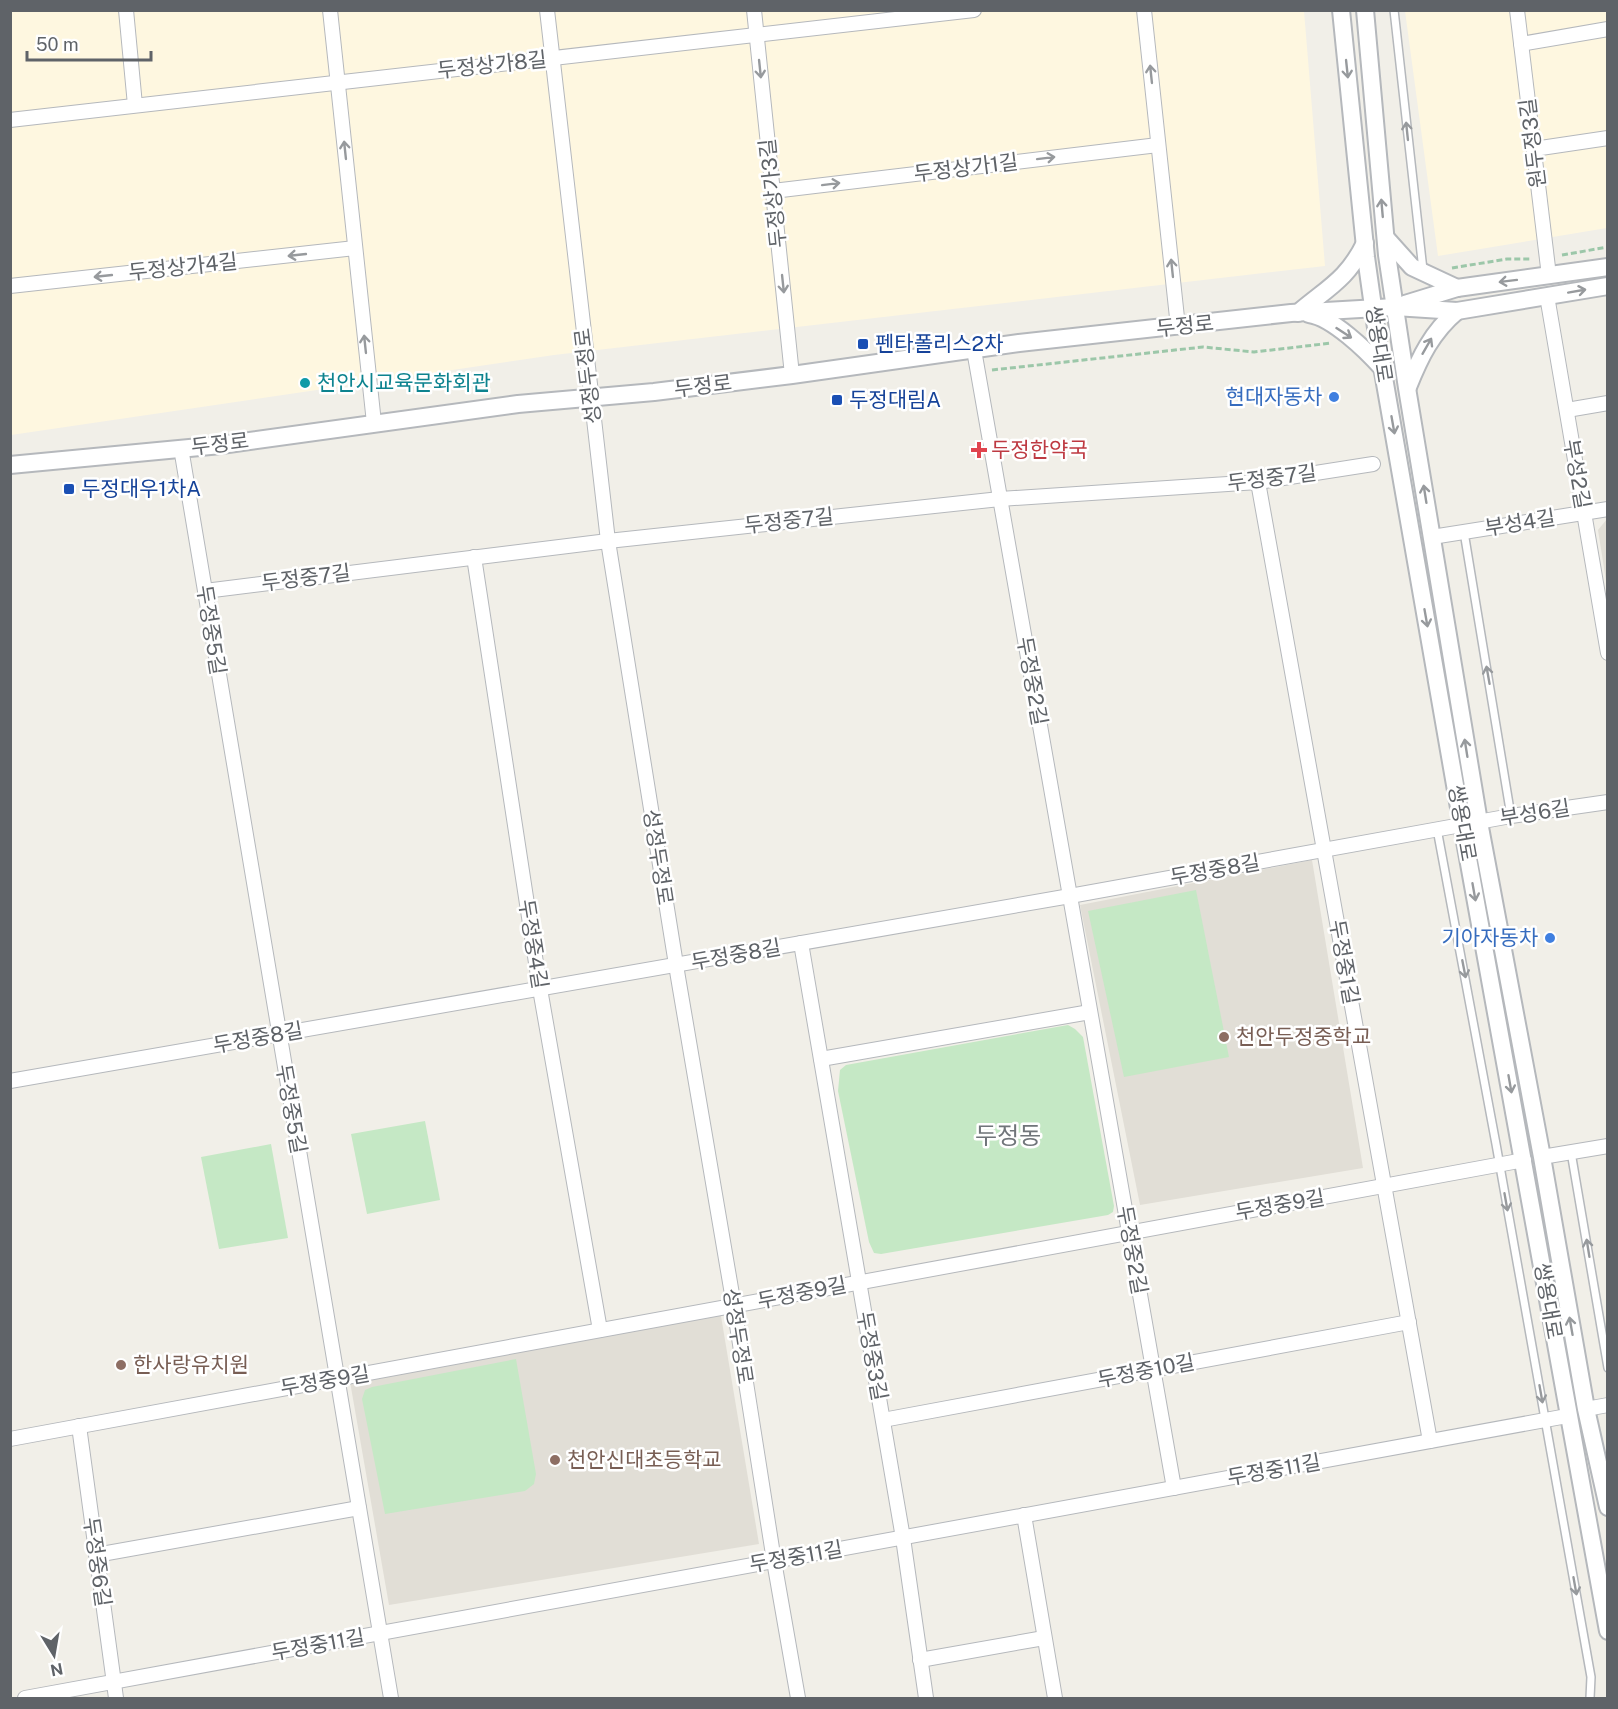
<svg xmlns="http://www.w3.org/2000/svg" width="1618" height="1709" viewBox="0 0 1618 1709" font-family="'Public Sans','Noto Sans KR',sans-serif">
  <rect width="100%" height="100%" fill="#f1efe8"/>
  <g fill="#fef7e0">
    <polygon points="10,11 1304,11 1325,266 554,355 11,435"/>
    <polygon points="1405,11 1607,11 1607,228 1438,256"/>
  </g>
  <g fill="#e1ded6">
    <polygon points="1607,519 1607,587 1598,530"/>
    <polygon points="1312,860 1363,1168 1140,1205 1080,905"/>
    <polygon points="720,1310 759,1544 389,1605 349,1376"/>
  </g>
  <g fill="#c5e8c5">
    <polygon points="1196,890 1229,1057 1124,1077 1088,911"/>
    <polygon points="1068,1025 1075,1029 1083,1037 1114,1206 1113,1212 1108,1215 881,1254 874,1253 869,1242 838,1091 840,1070 846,1065"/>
    <polygon points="425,1121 440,1200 367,1214 351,1134"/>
    <polygon points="271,1144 288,1238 219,1249 201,1157"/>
    <polygon points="516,1359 536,1474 534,1484 525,1491 385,1514 362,1399 365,1390 372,1387"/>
  </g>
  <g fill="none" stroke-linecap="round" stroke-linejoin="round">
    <g stroke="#b5b8bc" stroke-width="10">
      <g id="service">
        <polyline points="1394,10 1423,270"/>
        <polyline points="1464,532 1511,816"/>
        <polyline points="1437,829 1496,1144 1591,1677 1590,1698"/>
        <polyline points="1571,1152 1608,1368"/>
      </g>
    </g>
    <g stroke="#b5b8bc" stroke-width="16">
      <g id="minor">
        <polyline points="126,10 135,105"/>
        <polyline points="330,10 374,423"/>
        <polyline points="547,10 608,541 678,977 734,1306 774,1561 798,1698"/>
        <polyline points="754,10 792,375"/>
        <polyline points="1144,10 1178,327"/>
        <polyline points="1517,10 1549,276"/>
        <polyline points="1521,44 1608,29"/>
        <polyline points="10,120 974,10"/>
        <polyline points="1534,149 1608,138"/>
        <polyline points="773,191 1158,145"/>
        <polyline points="10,286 355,248"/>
        <polyline points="1547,296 1608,653"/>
        <polyline points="974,350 1174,1488"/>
        <polyline points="1567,410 1608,403"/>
        <polyline points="181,448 391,1698"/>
        <polyline points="1258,482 1430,1441"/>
        <polyline points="1432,537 1608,509"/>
        <polyline points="474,557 540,989 600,1330"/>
        <polyline points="205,591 608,541 1000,499 1258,482 1373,464"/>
        <polyline points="801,943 903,1538 926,1698"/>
        <polyline points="821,1059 1090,1012"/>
        <polyline points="10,1081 1070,896 1511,816 1608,802"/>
        <polyline points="1542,1157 1608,1146"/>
        <polyline points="1586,1409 1608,1405"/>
        <polyline points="883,1420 1409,1322"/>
        <polyline points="79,1426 116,1698"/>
        <polyline points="10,1439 1524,1160"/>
        <polyline points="1024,1515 1055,1698"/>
        <polyline points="96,1555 359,1508"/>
        <polyline points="920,1660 1044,1638"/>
        <polyline points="25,1698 1567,1416"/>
      </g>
    </g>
    <g stroke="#b5b8bc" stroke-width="20">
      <g id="tertiary">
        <polyline points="1341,10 1366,257 1379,349 1462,825 1608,1631"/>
        <polyline points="1365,10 1387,255 1407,388 1479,822 1542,1157 1586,1409 1608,1507"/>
        <polyline points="1386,238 1412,267 1457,288"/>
        <polyline points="1405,304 1457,288 1608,267"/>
        <path d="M1298,313C1327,288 1347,280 1365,243"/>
        <path d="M1309,314C1332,317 1367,351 1382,368"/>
        <path d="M1408,387C1420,357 1432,332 1457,311"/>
        <polyline points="10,465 221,445 518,404 654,392 792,375 1019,343 1291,313 1395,307 1457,311 1608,286"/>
      </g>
    </g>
    <g stroke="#9cc7a9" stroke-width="3" stroke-dasharray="6 3" stroke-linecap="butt">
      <polyline points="1562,255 1608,247"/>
      <polyline points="1452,268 1507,259 1532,259"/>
      <polyline points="992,370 1203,347 1254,352 1332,343"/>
    </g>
    <use href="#service" stroke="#fff" stroke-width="7"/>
    <use href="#minor" stroke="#fff" stroke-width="14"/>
    <use href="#tertiary" stroke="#fff" stroke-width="16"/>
  </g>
  <defs><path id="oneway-shaft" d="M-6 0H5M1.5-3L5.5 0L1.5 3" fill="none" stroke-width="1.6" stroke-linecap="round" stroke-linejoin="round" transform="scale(1.5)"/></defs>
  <g stroke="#979a9d">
    <use href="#oneway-shaft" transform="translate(760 69) rotate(84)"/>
    <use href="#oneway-shaft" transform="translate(1347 69) rotate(84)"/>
    <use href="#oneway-shaft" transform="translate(1151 74) rotate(-96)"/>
    <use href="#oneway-shaft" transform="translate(1407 131) rotate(-96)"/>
    <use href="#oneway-shaft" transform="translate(345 150) rotate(-96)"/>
    <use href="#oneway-shaft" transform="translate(1046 158) rotate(-7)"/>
    <use href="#oneway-shaft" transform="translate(831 184) rotate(-7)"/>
    <use href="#oneway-shaft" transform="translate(1382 208) rotate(-95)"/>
    <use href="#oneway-shaft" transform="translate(297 255) rotate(174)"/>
    <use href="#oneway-shaft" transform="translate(1172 268) rotate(-96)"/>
    <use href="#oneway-shaft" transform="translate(103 276) rotate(174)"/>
    <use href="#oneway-shaft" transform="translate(1508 281) rotate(173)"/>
    <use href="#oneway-shaft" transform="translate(783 284) rotate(84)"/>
    <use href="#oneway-shaft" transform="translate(1577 291) rotate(-10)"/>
    <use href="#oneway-shaft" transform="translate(1344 333) rotate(33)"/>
    <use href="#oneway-shaft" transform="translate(365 344) rotate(-96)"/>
    <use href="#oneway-shaft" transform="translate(1427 346) rotate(-60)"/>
    <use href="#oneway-shaft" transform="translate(1393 425) rotate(80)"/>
    <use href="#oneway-shaft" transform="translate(1425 494) rotate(-99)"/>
    <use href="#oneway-shaft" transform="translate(1426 618) rotate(80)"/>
    <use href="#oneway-shaft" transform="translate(1488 675) rotate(-100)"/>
    <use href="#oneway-shaft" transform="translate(1466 748) rotate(-99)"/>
    <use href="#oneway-shaft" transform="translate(1474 892) rotate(80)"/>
    <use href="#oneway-shaft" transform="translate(1464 969) rotate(79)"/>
    <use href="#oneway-shaft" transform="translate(1510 1084) rotate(80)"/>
    <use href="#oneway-shaft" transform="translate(1506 1202) rotate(80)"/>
    <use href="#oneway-shaft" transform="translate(1588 1248) rotate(-99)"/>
    <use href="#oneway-shaft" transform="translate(1571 1326) rotate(-100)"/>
    <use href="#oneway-shaft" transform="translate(1541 1394) rotate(80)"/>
    <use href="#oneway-shaft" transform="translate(1575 1586) rotate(80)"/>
  </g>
  <g fill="#1a4fb4" stroke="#fff" stroke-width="2">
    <rect x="857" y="338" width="12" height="12" rx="3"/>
    <rect x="831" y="394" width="12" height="12" rx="3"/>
    <rect x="63" y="483" width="12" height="12" rx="3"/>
  </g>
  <circle fill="#0f9aa8" stroke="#fff" stroke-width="2" cx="305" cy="383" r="6"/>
  <g fill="#3f7fe0" stroke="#fff" stroke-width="2">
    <circle cx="1334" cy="397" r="6"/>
    <circle cx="1550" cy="938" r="6"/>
  </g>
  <path fill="#e0444e" stroke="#fff" stroke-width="2" d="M976 441h6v6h6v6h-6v6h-6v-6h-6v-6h6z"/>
  <g fill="#8d6e63" stroke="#fff" stroke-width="2">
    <circle cx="1224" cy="1037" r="6"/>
    <circle cx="121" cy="1365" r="6"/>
    <circle cx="555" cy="1460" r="6"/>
  </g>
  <g text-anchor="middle" stroke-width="5" stroke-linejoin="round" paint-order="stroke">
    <g font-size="21" fill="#5f6368" stroke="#fff">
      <text transform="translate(492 65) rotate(-6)" y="7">두정상가8길</text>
      <text transform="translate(1533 143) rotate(-97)" y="7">원두정3길</text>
      <text transform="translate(966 168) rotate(-7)" y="7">두정상가1길</text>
      <text transform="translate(773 193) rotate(-96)" y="7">두정상가3길</text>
      <text transform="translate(183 267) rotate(-6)" y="7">두정상가4길</text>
      <text transform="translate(1185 326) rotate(-6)" y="7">두정로</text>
      <text transform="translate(1379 344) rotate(81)" y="7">쌍용대로</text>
      <text transform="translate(588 376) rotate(-97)" y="7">성정두정로</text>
      <text transform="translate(703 386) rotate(-7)" y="7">두정로</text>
      <text transform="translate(220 444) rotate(-7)" y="7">두정로</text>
      <text transform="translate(1577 474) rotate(80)" y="7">부성2길</text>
      <text transform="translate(1272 478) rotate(-7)" y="7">두정중7길</text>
      <text transform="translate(789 521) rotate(-6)" y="7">두정중7길</text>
      <text transform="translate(1520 523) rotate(-9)" y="7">부성4길</text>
      <text transform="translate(306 578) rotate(-7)" y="7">두정중7길</text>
      <text transform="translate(211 630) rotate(81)" y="7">두정중5길</text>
      <text transform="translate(1032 681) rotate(80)" y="7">두정중2길</text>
      <text transform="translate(1535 813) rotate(-9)" y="7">부성6길</text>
      <text transform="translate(1462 823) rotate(80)" y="7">쌍용대로</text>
      <text transform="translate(658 857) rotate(81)" y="7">성정두정로</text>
      <text transform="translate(1215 870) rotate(-10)" y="7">두정중8길</text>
      <text transform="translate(533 944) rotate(81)" y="7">두정중4길</text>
      <text transform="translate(736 955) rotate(-10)" y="7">두정중8길</text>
      <text transform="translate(1344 962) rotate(80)" y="7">두정중1길</text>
      <text transform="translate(258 1038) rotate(-10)" y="7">두정중8길</text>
      <text transform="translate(291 1109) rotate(80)" y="7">두정중5길</text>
      <text transform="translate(1280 1205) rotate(-10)" y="7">두정중9길</text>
      <text transform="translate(1132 1250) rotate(80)" y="7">두정중2길</text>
      <text transform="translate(802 1293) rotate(-11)" y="7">두정중9길</text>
      <text transform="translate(1548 1301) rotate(80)" y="7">쌍용대로</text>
      <text transform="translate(738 1336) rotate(81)" y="7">성정두정로</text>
      <text transform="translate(872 1356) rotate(80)" y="7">두정중3길</text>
      <text transform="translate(1146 1371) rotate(-11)" y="7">두정중10길</text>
      <text transform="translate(325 1381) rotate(-10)" y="7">두정중9길</text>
      <text transform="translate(1274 1470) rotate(-10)" y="7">두정중11길</text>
      <text transform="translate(796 1557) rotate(-10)" y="7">두정중11길</text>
      <text transform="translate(97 1562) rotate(82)" y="7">두정중6길</text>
      <text transform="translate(318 1645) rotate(-10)" y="7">두정중11길</text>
    </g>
    <g font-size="21" fill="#164399" stroke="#fff" text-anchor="start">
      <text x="875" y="351">펜타폴리스2차</text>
      <text x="849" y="407">두정대림A</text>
      <text x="81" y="496">두정대우1차A</text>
    </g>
    <g font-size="21" fill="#0d838f" stroke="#fff" text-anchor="start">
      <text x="317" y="390">천안시교육문화회관</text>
    </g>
    <g font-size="21" fill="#366cbe" stroke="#fff" text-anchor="end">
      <text x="1322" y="404">현대자동차</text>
      <text x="1538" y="945">기아자동차</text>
    </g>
    <g font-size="21" fill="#be3a42" stroke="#fff" text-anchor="start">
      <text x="991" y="457">두정한약국</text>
    </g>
    <g font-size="21" fill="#785e54" stroke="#fff" text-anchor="start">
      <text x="1236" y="1044">천안두정중학교</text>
      <text x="133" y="1372">한사랑유치원</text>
      <text x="567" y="1467">천안신대초등학교</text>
    </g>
    <g font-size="24" fill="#70757a" stroke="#fff">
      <text x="1008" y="1144">두정동</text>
    </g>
  </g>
  <rect width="1618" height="1709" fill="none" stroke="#5f6368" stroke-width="24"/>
  <g transform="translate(54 1655) rotate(169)" stroke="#ffffff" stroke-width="4.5" paint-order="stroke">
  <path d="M0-4.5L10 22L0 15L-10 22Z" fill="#5f6368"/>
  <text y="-9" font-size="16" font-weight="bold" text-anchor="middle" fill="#5f6368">N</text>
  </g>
  <path d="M27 51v9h124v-9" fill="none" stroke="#5f6368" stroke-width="3"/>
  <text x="36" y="51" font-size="18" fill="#5f6368" stroke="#ffffff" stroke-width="4.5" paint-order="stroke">50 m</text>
</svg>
